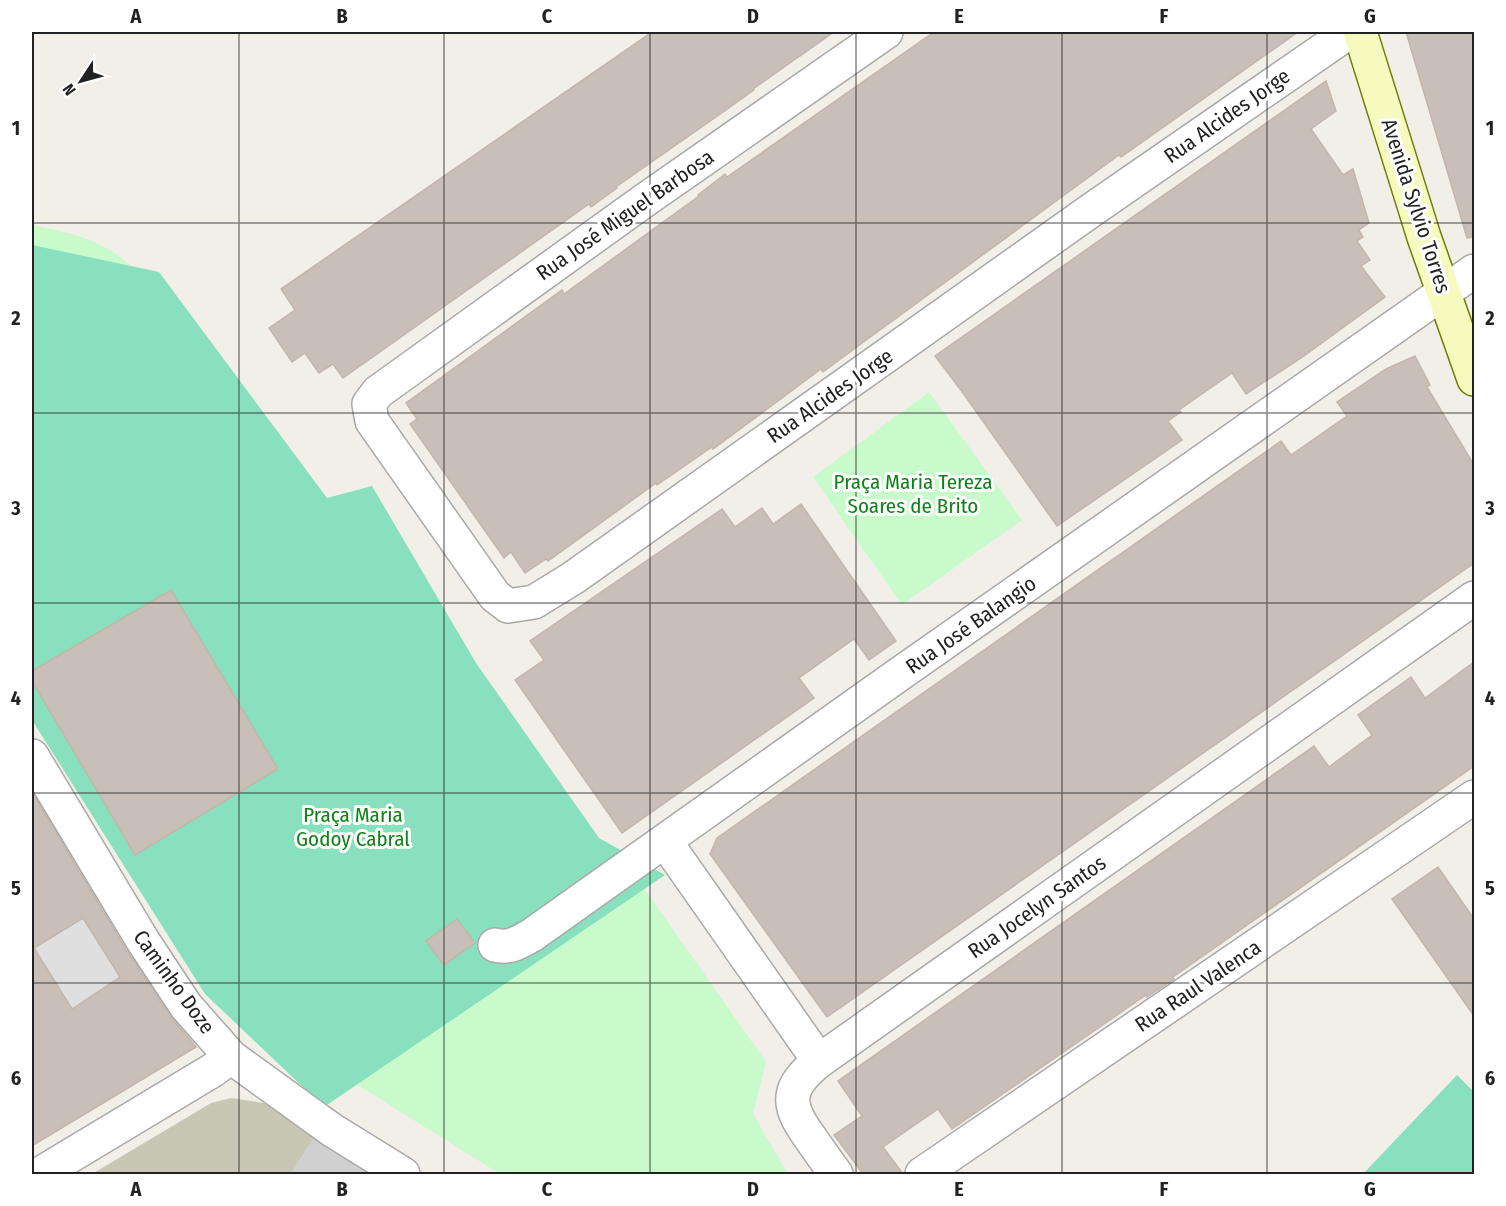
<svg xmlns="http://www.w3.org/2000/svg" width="1506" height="1206" viewBox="0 0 1506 1206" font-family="'Fira Sans Condensed',sans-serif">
  <rect width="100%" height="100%" fill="#f2efe9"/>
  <polygon fill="#e0dfdf" points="32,786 199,1045 32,1145"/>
  <polygon fill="#d0d0d0" points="317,1133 383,1174 291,1174"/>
  <polygon fill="#c7c7b4" points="231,1098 264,1103 317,1133 291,1174 92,1174 211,1103"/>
  <g fill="#c8facc">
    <path d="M32,225C77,234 102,239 137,271L598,852L644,888L766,1062L753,1114L788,1174H500L348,1079L32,637Z"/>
    <polygon points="929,392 1022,520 902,605 813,477"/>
  </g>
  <g fill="#88e0be">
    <polygon points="32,245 159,272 327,498 372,486 476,663 599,838 665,875 324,1107 205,994 32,720"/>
    <polygon points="1457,1075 1474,1092 1474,1174 1363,1174"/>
  </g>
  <g fill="#c7bfb8" stroke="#c4b6ab" stroke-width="1.5" fill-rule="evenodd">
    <polygon points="652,32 834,32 753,89 754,90 726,110 616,187 617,188 591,207 589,204 343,378 333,364 319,373 305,353 292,362 269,328 295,310 281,289"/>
    <polygon points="934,32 1298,32 1121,157 1119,155 850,352 823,372 821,369 713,449 712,447 657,485 656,483 548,561 546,559 525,573 511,552 504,558 410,424 417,419 406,403 562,290 564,294 699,196 698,195 725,174 727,177"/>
    <polygon points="1406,32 1474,32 1474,237 1467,238"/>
    <polygon points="1326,81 1336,111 1311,129 1343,175 1353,169 1369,223 1359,230 1363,237 1357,241 1370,260 1361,266 1385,297 1304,356 1246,394 1232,373 1179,410 1181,412 1168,421 1182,440 1057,526 963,393 935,356"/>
    <polygon points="1415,356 1430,385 1427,387 1474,465 1474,563 827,1017 710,854 717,838 1281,441 1291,455 1347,416 1337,402 1386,369"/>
    <polygon points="801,504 896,641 869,660 854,639 799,678 814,698 622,833 515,680 544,660 530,641 722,509 735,527 762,508 773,524"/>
    <polygon points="171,590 278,769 135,855 32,681 32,671"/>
    <polygon points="1474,662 1474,766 1173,977 1174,979 1147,997 1146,995 952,1129 938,1109 883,1147 903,1174 863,1174 834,1135 862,1116 838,1081 1314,746 1329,767 1372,735 1358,715 1411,677 1425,698"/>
    <path d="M32,792L127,951L170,1016L196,1047L32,1146ZM83,918L120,977L72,1009L34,948Z"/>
    <polygon points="1438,867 1474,919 1474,1016 1392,899"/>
    <polygon points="457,919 475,943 444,965 426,941"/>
  </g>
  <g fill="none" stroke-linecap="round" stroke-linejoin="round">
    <g stroke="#a9a9a9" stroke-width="36">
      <g id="street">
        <polyline points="886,32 645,200 378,392 369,404 372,421 495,596 508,606 534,602 573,578 1093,209 1349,32"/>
        <polyline points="32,756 143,941 186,1006 231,1057 332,1130 403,1174"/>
        <polyline points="665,841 819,1061 1474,598"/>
        <path d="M495,945C510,949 519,942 532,935L901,673L1474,271"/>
        <path d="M819,1061C787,1087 785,1103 809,1136C818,1149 827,1162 836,1174"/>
        <polyline points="40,1174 213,1070 231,1057"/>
        <polyline points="922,1174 1474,797"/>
      </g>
    </g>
    <g stroke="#707d05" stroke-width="36">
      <polyline id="secondary" points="1360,32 1424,237 1474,379"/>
    </g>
    <use href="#street" stroke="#fff" stroke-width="33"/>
    <use href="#secondary" stroke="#f7fabf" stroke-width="33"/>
  </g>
  <path fill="none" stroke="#222" stroke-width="1.5" stroke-opacity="0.55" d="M239,32V1174M444,32V1174M650,32V1174M856,32V1174M1062,32V1174M1267,32V1174M32,223H1474M32,413H1474M32,603H1474M32,793H1474M32,983H1474"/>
  <g text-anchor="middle" stroke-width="6" stroke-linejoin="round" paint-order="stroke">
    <g font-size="21" fill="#222" stroke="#fff">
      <text transform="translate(1227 116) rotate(-35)" y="7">Rua Alcides Jorge</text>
      <text transform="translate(1416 206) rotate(72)" y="7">Avenida Sylvio Torres</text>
      <text transform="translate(625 215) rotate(-35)" y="7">Rua José Miguel Barbosa</text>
      <text transform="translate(830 396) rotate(-35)" y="7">Rua Alcides Jorge</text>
      <text transform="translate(971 625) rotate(-35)" y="7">Rua José Balangio</text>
      <text transform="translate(1037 907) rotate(-35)" y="7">Rua Jocelyn Santos</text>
      <text transform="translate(174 982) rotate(54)" y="7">Caminho Doze</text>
      <text transform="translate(1198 986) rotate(-34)" y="7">Rua Raul Valenca</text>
    </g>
    <g font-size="21" fill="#0c8416" stroke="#fff">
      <text x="913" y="489">Praça Maria Tereza<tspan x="913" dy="24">Soares de Brito</tspan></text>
      <text x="353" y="822">Praça Maria<tspan x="353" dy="24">Godoy Cabral</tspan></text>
    </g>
  </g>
  <rect width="1506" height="1206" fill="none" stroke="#ffffff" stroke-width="66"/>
  <g transform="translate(81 81) rotate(234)" stroke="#ffffff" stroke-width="4.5" paint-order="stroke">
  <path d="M0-4.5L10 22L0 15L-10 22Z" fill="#222222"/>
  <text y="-9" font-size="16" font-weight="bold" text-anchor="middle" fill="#222222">N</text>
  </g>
  <rect x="33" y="33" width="1440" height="1140" fill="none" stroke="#222" stroke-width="2"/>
  <g font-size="20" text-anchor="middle" font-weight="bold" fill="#222">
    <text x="136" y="23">A</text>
    <text x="342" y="23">B</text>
    <text x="547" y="23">C</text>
    <text x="753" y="23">D</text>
    <text x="959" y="23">E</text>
    <text x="1164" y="23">F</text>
    <text x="1370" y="23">G</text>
    <text x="16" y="135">1</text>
    <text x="1490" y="135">1</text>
    <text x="16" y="325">2</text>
    <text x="1490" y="325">2</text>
    <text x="16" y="515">3</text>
    <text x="1490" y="515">3</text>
    <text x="16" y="705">4</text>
    <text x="1490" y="705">4</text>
    <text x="16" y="895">5</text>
    <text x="1490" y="895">5</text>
    <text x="16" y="1085">6</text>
    <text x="1490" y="1085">6</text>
    <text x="136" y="1196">A</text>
    <text x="342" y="1196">B</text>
    <text x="547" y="1196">C</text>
    <text x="753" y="1196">D</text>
    <text x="959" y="1196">E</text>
    <text x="1164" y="1196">F</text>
    <text x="1370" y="1196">G</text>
  </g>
</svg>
